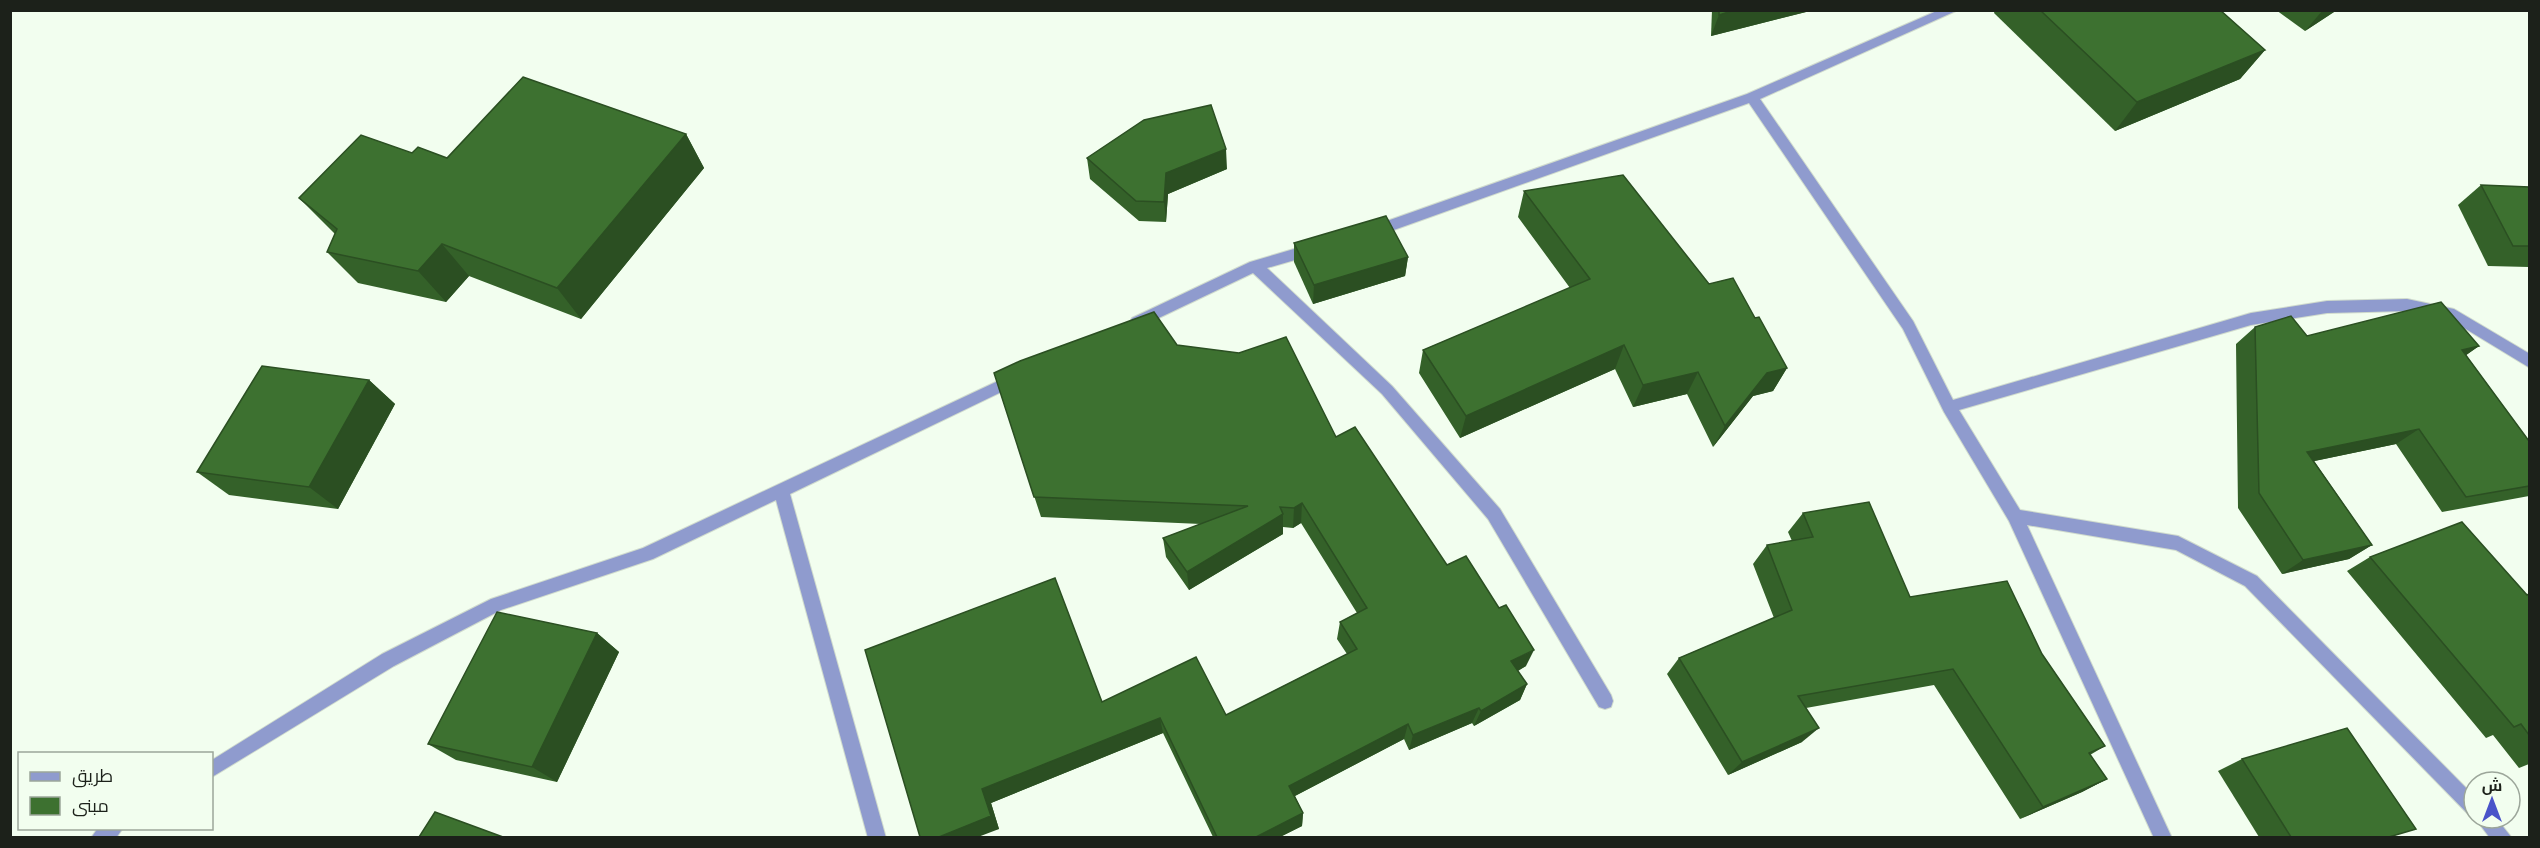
<svg xmlns="http://www.w3.org/2000/svg" width="2540" height="848" viewBox="0 0 2540 848" font-family="'Roboto Serif',Cairo,serif">
  <rect width="100%" height="100%" fill="#f2feef"/>
  <g fill="none" stroke-linecap="round" stroke-linejoin="round">
    <g stroke="#d0dbcd" stroke-width="2">
      <g id="minor">
        <polygon points="1939,10 1958,10 1760,99 1913,321 1953,400 2251,313 2327,301 2407,299 2454,309 2530,354 2530,368 2451,320 2407,311 2327,313 2251,325 1959,410 2020,510 2178,536 2257,576 2474,796 2474,817 2468,814 2245,586 2176,550 2027,525 2172,838 2154,838 2009,521 1944,412 1903,329 1749,103 1377,236 1372,237 1365,232 1367,228 1747,94"/>
        <polygon points="1314,243 1319,245 1321,249 1319,253 1267,268 1392,386 1500,509 1611,695 1613,701 1611,707 1605,709 1599,707 1488,519 1382,394 1253,273 1142,326 1132,326 1130,322 1132,318 1250,262"/>
        <polygon points="1015,373 1020,375 1022,379 1020,383 790,494 886,838 868,838 776,500 653,559 501,610 394,666 212,777 212,760 382,654 491,599 643,548"/>
        <polygon points="2475,818 2496,818 2512,838 2490,838"/>
        <polygon points="98,828 123,828 116,838 91,838"/>
      </g>
    </g>
    <use href="#minor" fill="#8f9bce" fill-rule="evenodd"/>
  </g>
  <g fill="#346129">
    <polygon points="1712,10 1814,10 1711,36"/>
    <polygon points="1995,10 2220,10 2265,50 2240,79 2115,131 1994,13"/>
    <polygon points="2276,10 2337,10 2305,31"/>
    <polygon points="686,134 704,168 581,319 469,276 446,302 358,283 327,252 335,234 299,198 412,153 447,158"/>
    <polygon points="1087,158 1227,169 1168,194 1166,222 1139,221 1090,179"/>
    <polygon points="2481,185 2529,187 2529,267 2488,266 2458,205"/>
    <polygon points="1524,191 1709,284 1755,318 1787,368 1773,391 1753,396 1713,447 1687,394 1633,407 1615,369 1460,438 1419,373 1423,350 1570,288 1518,217"/>
    <polygon points="1294,243 1408,257 1405,276 1313,304 1294,262"/>
    <polygon points="2255,327 2307,336 2479,346 2466,355 2529,441 2529,496 2442,512 2396,444 2314,461 2372,545 2349,559 2282,574 2238,508 2236,344"/>
    <polygon points="1177,345 1336,437 1447,565 1526,666 1518,671 1527,684 1520,700 1474,726 1472,723 1409,750 1404,739 1295,796 1303,813 1302,826 1280,837 1213,837 1163,733 991,803 999,829 920,837 1102,702 1226,715 1347,654 1337,639 1340,622 1357,613 1301,523 1293,528 1283,527 1283,534 1189,590 1166,557 1163,538 1201,524 1041,517 994,373"/>
    <polygon points="369,380 395,404 338,509 229,495 197,472"/>
    <polygon points="1803,513 1910,597 2042,654 2105,746 2090,755 2107,779 2082,792 2020,819 1934,685 1806,708 1802,742 1728,775 1667,674 1679,658 1774,618 1753,564 1767,545 1792,541 1788,532"/>
    <polygon points="2370,557 2527,595 2529,594 2529,764 2519,768 2493,735 2486,738 2347,571"/>
    <polygon points="597,633 619,652 557,782 456,760 428,744"/>
    <polygon points="2242,759 2392,837 2259,837 2218,771"/>
  </g>
  <g fill="#2b4f22">
    <polygon points="1735,10 1814,10 1711,36 1719,15"/>
    <polygon points="2323,10 2337,10 2305,31"/>
    <polygon points="2265,50 2240,79 2115,131 2137,102"/>
    <polygon points="686,134 704,168 581,319 557,288"/>
    <polygon points="1226,149 1227,169 1168,194 1166,222 1164,202 1166,173"/>
    <polygon points="442,244 469,276 446,302 418,271"/>
    <polygon points="1408,257 1405,276 1313,304 1314,285"/>
    <polygon points="1624,345 1615,369 1460,438 1466,416"/>
    <polygon points="2479,346 2455,363 2462,350"/>
    <polygon points="1787,368 1773,391 1753,396 1713,447 1725,426 1767,373"/>
    <polygon points="1698,372 1687,394 1633,407 1643,385"/>
    <polygon points="369,380 395,404 338,509 309,487"/>
    <polygon points="2419,429 2396,444 2286,467 2307,452"/>
    <polygon points="1302,503 1301,523 1293,528 1294,508"/>
    <polygon points="1283,514 1283,534 1189,590 1187,572"/>
    <polygon points="2372,545 2349,559 2282,574 2303,560"/>
    <polygon points="597,633 619,652 557,782 532,767"/>
    <polygon points="1534,650 1526,666 1504,678 1511,661"/>
    <polygon points="1527,684 1520,700 1474,726 1481,711"/>
    <polygon points="1479,708 1472,723 1409,750 1413,735"/>
    <polygon points="1160,718 1163,733 991,803 999,829 978,837 939,837 982,789"/>
    <polygon points="1408,724 1404,739 1289,799 1289,786"/>
    <polygon points="1819,728 1802,742 1728,775 1742,762"/>
    <polygon points="2107,779 2082,792 2020,819 2043,807"/>
    <polygon points="1303,813 1302,826 1280,837 1256,837"/>
  </g>
  <g fill="#3d7130" stroke="#2b4f22" stroke-width="1.5">
    <polygon points="1719,10 1735,10 1719,15"/>
    <polygon points="2040,10 2220,10 2265,50 2137,102"/>
    <polygon points="523,77 686,134 557,288 442,244 418,271 327,252 337,229 299,198 361,135 412,153 418,147 447,158"/>
    <polygon points="1211,105 1226,149 1166,173 1164,202 1136,201 1087,158 1144,120"/>
    <polygon points="1623,175 1709,284 1733,278 1755,318 1759,317 1787,368 1767,373 1725,426 1698,372 1643,385 1624,345 1466,416 1423,350 1590,279 1524,191"/>
    <polygon points="2481,185 2529,187 2529,246 2513,246"/>
    <polygon points="1386,216 1408,257 1314,285 1294,243"/>
    <polygon points="2441,302 2479,346 2462,350 2529,441 2529,486 2466,497 2419,429 2307,452 2372,545 2303,560 2259,493 2255,327 2291,316 2307,336"/>
    <polygon points="1154,312 1177,345 1239,353 1286,337 1336,437 1355,427 1447,565 1466,556 1499,608 1506,605 1534,650 1511,661 1527,684 1481,711 1479,708 1413,735 1408,724 1289,786 1303,813 1256,837 1217,837 1160,718 982,789 991,816 939,837 920,837 865,650 1055,578 1102,702 1196,657 1226,715 1357,649 1340,622 1367,608 1302,503 1294,508 1280,507 1283,514 1187,572 1163,538 1248,506 1034,497 994,373 1020,361"/>
    <polygon points="262,366 369,380 309,487 197,472"/>
    <polygon points="1869,502 1910,597 2007,581 2042,654 2105,746 2089,753 2107,779 2043,807 1953,669 1798,696 1819,728 1742,762 1679,658 1792,610 1767,545 1813,537 1803,513"/>
    <polygon points="2462,522 2527,595 2529,594 2529,735 2521,724 2514,727 2370,557"/>
    <polygon points="497,612 597,633 532,767 428,744"/>
    <polygon points="2347,728 2416,829 2389,837 2291,837 2242,759"/>
    <polygon points="435,812 503,837 419,837"/>
  </g>
  <rect width="2540" height="848" fill="none" stroke="#1c211a" stroke-width="24"/>
  <rect x="18" y="752" width="195" height="78" fill="#f2feef" stroke="#9ca69a" stroke-width="1.5"/>
  <rect x="30" y="772" width="30" height="9" fill="#8f9bce" stroke="#9ca69a" stroke-width="1.5"/>
  <text x="72" y="782" font-size="18" fill="#1c211a">طريق</text>
  <rect x="30" y="797" width="30" height="18" fill="#3d7130" stroke="#9ca69a" stroke-width="1.5"/>
  <text x="72" y="812" font-size="18" fill="#1c211a">مبنى</text>
  <g transform="translate(2492 800)"><circle r="28" fill="#f2feef" stroke="#9ca69a" stroke-width="1.5"/>
  <path d="M0-4.5L10 22L0 15L-10 22Z" fill="#4953c9"/>
  <text y="-9" font-size="16" font-weight="bold" text-anchor="middle" fill="#1c211a">ش</text>
  </g>
</svg>
